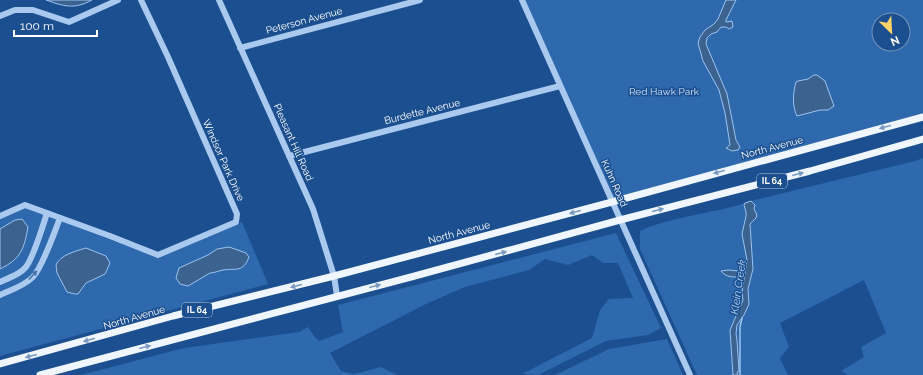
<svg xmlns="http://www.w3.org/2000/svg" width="923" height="375" viewBox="0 0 923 375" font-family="Raleway,sans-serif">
  <rect width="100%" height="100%" fill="#1b4f8f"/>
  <g fill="#2e69ad" fill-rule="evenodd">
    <path d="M522,0H923V115L613,198ZM879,20H903V44H879Z"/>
    <polygon points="923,158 923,375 848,375 841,371 864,357 861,347 886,333 864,280 780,323 789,347 780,358 788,375 738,375 739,357 737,355 737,340 736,334 737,325 744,315 749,299 748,289 753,269 750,223 756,218 754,209 755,205 751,201 915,161"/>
    <path d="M745,203L744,205L746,212V216L742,234L747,255V260L742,292L743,300L730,330L733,375H697L640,249V231C673,216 711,214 745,203Z"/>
    <polygon points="24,207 159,258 242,222 268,284 0,356 0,218"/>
    <polygon points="616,233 661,328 648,335 606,341 538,375 522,374 592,338 600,310 609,299 633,298 618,263 603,263 592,255 568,265 545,259 529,270 465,287 428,303 330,353 341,371 354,374 381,367 397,375 81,375 184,348 299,332 308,327 314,336 319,341 343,332 338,305"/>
    <polygon points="667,339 683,375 555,375 609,349"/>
  </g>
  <g fill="#3c6290" stroke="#9cc4f0">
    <path d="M46,0H92C74,10 63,6 46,0Z"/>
    <polygon points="726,0 736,0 726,20 726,22 732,21 733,27 729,29 726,27 721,27 717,32 711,34 707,38 706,44 727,94 736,140 740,147 738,150 732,151 726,148 730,145 725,113 719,90 703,61 698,43 700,37 705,30 714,24 718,19"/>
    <path d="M814,75H817L825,81L834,106L828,110H820L797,116C792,107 793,92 796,82L798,81L808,79Z"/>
    <polygon points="751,201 755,205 754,209 757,215 756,218 750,224 753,269 748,289 749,304 744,315 737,325 736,334 737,340 739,371 737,372 738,375 733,375 730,330 743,300 742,292 747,260 742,234 746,216 746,212 744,205 745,203"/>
    <path d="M22,219L28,227C24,249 21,259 0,269V229L15,220Z"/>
    <path d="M229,247L246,253L249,257C243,273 236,268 223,270C218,271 214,273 210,273L188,286L180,284L176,278L179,268L208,255L217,249Z"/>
    <path d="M86,248L106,256L110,263L105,274L86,283L78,294H75L67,292L57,273L56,265C60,255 76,251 86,248Z"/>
    <path d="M729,270L738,271L741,276C734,278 725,277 721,271Z"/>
  </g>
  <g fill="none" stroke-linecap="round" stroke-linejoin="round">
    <polyline stroke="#9cc4f0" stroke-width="1.5" points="740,375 740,327 742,318"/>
    <g stroke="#a9c9ee" stroke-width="6">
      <polyline points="219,0 313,209 334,276 337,296"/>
      <polyline points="522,0 690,375"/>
      <polyline points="0,16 15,10 33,10 69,22 118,0"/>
      <polyline points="240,48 420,0"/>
      <polyline points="289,156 560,86"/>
      <polyline points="0,216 25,205 110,236 158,255 236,222 237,214 168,57 141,0"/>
      <path d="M0,282C8,278 19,275 25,268C33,260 43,225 47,213"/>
      <path d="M0,295C11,290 24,286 33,277C43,266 54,233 60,218"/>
    </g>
    <g stroke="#f0f6ff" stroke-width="7">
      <polyline points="0,364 173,316 334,276 612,202 923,117"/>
      <polyline points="40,375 411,277 620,220 810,171 923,139"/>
    </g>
  </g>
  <defs><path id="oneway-solid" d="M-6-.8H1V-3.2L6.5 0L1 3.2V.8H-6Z"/></defs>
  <g fill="#7b9ac1">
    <use href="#oneway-solid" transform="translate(885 127) rotate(165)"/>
    <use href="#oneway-solid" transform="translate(719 172) rotate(164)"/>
    <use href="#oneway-solid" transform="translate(798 174) rotate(-14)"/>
    <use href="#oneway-solid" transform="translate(658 210) rotate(-14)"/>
    <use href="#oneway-solid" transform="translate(575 212) rotate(165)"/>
    <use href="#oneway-solid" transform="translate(501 253) rotate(-15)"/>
    <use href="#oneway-solid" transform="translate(296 286) rotate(166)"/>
    <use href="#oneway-solid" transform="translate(375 286) rotate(-15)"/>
    <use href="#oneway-solid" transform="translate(89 340) rotate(164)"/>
    <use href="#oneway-solid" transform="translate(145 347) rotate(-15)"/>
    <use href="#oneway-solid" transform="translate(31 356) rotate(165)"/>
  </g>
  <use fill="#4674ac" href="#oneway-solid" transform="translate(33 275) rotate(-48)"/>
  <g text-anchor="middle" stroke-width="3" stroke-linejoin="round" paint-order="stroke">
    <g fill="#1b4f8f" stroke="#bbcadd" stroke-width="1">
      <rect x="757" y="174" width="30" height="14" rx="3"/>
      <rect x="182" y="303" width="30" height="14" rx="3"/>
    </g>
    <g font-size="9" font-weight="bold" fill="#fff">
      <text x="772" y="184">IL 64</text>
      <text x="197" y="313">IL 64</text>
    </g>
    <g font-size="10" fill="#fff" stroke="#1b4f8f">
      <text transform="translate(304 20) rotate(-15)" y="4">Peterson Avenue</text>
      <text transform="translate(422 111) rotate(-14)" y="4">Burdette Avenue</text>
      <text transform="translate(294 142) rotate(66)" y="4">Pleasant Hill Road</text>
      <text transform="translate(772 147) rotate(-15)" y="4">North Avenue</text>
      <text transform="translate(224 160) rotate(66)" y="4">Windsor Park Drive</text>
      <text transform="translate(615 183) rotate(66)" y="4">Kuhn Road</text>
      <text transform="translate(459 232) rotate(-15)" y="4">North Avenue</text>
      <text transform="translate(134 317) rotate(-16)" y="4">North Avenue</text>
    </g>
    <g font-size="10" fill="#cfe3fa" stroke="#1b4f8f">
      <text x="664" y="95">Red Hawk Park</text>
    </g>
    <g font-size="11" font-style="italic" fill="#b5d3f5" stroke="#1b4f8f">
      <text transform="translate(738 287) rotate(-82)" y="4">Klein Creek</text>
    </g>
  </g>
  <g transform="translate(891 32) rotate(156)"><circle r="19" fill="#1b4f8f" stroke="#7695bc"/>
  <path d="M0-3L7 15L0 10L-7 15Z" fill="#ffd166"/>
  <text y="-6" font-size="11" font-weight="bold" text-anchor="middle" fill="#ffffff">N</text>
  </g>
  <path d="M14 30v6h83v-6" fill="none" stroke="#ffffff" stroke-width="2"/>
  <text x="20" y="30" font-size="12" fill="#ffffff" stroke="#1b4f8f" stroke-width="3" paint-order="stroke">100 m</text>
</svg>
